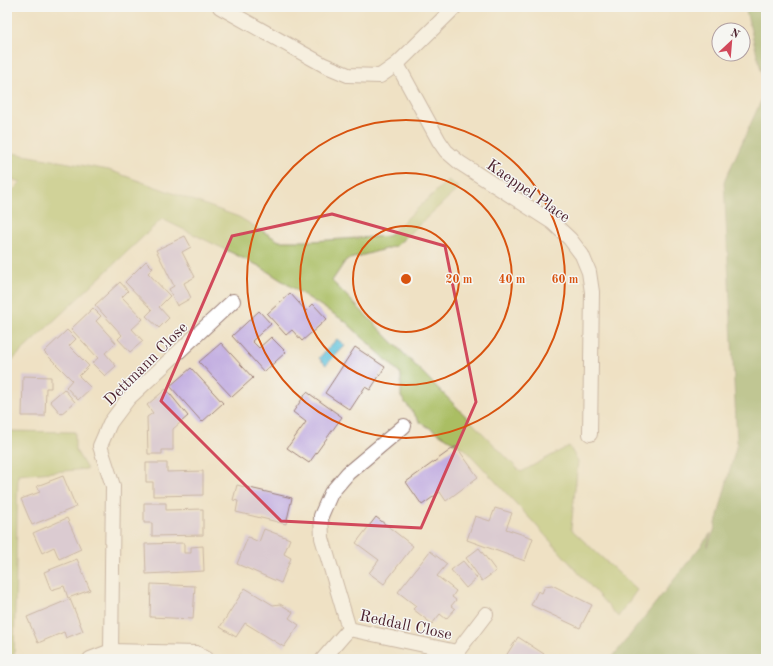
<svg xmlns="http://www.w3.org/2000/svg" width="773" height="666" viewBox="0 0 773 666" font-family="'Old Standard TT',serif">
  <rect width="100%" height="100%" fill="#f6f6f2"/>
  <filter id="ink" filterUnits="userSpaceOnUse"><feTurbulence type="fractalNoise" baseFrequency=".025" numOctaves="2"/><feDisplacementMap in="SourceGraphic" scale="8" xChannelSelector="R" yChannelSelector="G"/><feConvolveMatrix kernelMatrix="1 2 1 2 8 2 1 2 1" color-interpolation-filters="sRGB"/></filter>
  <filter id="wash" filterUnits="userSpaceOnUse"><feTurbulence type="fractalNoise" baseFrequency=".012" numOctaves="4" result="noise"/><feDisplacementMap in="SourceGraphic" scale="16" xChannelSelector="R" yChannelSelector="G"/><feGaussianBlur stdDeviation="0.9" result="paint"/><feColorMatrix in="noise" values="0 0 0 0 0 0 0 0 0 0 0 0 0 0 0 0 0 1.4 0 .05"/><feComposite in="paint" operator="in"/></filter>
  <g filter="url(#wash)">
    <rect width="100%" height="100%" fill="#efe1c4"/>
    <polygon fill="#aabe63" stroke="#7a6e47" points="7,152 109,170 239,217 279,241 313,241 388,236 448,180 459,188 396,246 346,260 332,281 521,472 569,446 578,461 571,529 637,590 618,617 534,523 466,450 420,422 401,397 401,374 346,322 259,266 162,219 7,365 7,431 75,432 75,449 87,469 18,475 14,659 7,659 7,196 21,182 7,178"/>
    <polygon fill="#87a559" stroke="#686242" points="745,7 766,7 766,659 611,659 711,533 707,547 714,531 737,443 724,182 766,90"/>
    <polygon fill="#5ec3dc" stroke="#547184" points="337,339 345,346 326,365 319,358"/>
    <g id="blocks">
      <g fill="#c3afe1">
        <polygon points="185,236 191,247 182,252 195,277 184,283 191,298 177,306 169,289 174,286 156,250"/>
        <polygon points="146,261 153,268 148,273 170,296 159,307 169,318 159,328 146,316 152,310 125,282"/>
        <polygon points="120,282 128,291 122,297 143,319 132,329 143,341 130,352 118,339 122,335 95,305"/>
        <polygon points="290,293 306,311 313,304 327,319 302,341 292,330 286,335 267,314"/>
        <polygon points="93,308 101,316 96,321 116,343 105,353 116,366 105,376 92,363 98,358 71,329"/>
        <polygon points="259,311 271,324 252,341 259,348 271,337 286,352 264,372 232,336"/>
        <polygon points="67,330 76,339 69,346 89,366 79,376 91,388 78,400 66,387 72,380 44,352"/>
        <polygon points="221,343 253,378 232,397 199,362"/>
        <polygon points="355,347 385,367 370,390 365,387 350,410 325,393"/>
        <polygon points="191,368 223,403 202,422 170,386"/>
        <polygon points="23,376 51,377 51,388 46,388 45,416 22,416"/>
        <polygon points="64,389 75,402 61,414 50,401"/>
        <polygon points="166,389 188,416 173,429 173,450 162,450 162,454 148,454 147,417 153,413 147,405"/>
        <polygon points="307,392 342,417 309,463 287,448 306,422 293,412"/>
        <polygon points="456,446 478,477 446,501 440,492 422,505 406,482"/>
        <polygon points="146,463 167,463 167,472 203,471 203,495 153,496 153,482 146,482"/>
        <polygon points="63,476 76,507 32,525 21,499 40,492 37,486"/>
        <polygon points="237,485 292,498 286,524 236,512 238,501 233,500"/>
        <polygon points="144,503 166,503 166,510 203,509 203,535 152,536 152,523 144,523"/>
        <polygon points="495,508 512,513 506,529 533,538 525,561 467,540 475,516 490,521"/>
        <polygon points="376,517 413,546 384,584 369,573 379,560 356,543"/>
        <polygon points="67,518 81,549 59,559 54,547 42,553 33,533"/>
        <polygon points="264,529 290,539 284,554 291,558 281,583 237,564 248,537 259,542"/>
        <polygon points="184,543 184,553 191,553 191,547 203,546 204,571 146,574 145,544"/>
        <polygon points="479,548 496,571 482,581 466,558"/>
        <polygon points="430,551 447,564 437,576 456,591 452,597 456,600 451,606 455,609 446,619 440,614 432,624 413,609 416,606 398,592"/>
        <polygon points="77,559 90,590 68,598 64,586 51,590 44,572"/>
        <polygon points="463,561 477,578 466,588 451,570"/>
        <polygon points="151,584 195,586 193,619 150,617"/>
        <polygon points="552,585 592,605 580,628 531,605 538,591 542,593 545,586"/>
        <polygon points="245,588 273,605 280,604 293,612 289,618 299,625 284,647 245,623 236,637 220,627"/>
        <polygon points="70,599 83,631 66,638 64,632 38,643 27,617"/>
        <polygon points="518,637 544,654 540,659 504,659"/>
      </g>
    </g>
  </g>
  <g filter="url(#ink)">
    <use href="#blocks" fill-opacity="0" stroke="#9c8078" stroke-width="1"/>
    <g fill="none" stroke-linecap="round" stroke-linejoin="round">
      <g stroke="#9c8078" stroke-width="16">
        <g id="street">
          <polyline points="220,7 324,65 348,75 380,76 397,64 455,7"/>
          <polyline points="397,64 439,141 446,151 460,163 552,222 570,239 582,255 589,272 592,292 590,434"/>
          <polyline points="349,629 457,652 486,614"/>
          <polyline points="111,651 113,486 100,446 110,423 128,399 233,301"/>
          <polyline points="90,659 111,651 196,653 207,659"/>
          <polyline points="323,659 349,629 322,538 321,516 331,493 348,473 404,426"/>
        </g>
      </g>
      <use href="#street" stroke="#fff" stroke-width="14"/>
    </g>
  </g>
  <path d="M0 0H773V666H0ZM332,214L445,246L476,402L421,528L281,521L161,401L232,236Z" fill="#efe1c4" fill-opacity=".55" fill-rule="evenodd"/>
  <path fill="none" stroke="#d1495b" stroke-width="3" stroke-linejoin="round" d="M332,214L445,246L476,402L421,528L281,521L161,401L232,236Z"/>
  <g fill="none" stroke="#d8530f" stroke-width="2">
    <circle cx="406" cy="279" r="53"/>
    <circle cx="406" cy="279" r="106"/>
    <circle cx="406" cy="279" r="159"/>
  </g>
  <g text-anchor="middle" stroke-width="3" stroke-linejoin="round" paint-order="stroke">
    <g font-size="16" fill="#4a1f2b" stroke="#f6f6f2">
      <text transform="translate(529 190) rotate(35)" y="6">Kaeppel Place</text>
      <text transform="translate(145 363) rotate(-45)" y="6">Dettmann Close</text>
      <text transform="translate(406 624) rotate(12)" y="6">Reddall Close</text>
    </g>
  </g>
  <circle cx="406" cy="279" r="6" fill="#d8530f" stroke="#f6f6f2" stroke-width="2"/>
  <g font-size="12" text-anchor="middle" font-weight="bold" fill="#d8530f" stroke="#f6f6f2" stroke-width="3" stroke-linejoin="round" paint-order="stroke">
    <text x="459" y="283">20 m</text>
    <text x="512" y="283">40 m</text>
    <text x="565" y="283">60 m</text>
  </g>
  <rect width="773" height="666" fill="none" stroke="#f6f6f2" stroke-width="24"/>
  <g transform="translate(731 42) rotate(26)"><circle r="19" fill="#f6f6f2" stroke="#b1a0a2"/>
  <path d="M0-3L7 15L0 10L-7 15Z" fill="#d1495b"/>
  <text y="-6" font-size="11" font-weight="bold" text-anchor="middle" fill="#4a1f2b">N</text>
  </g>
</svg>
